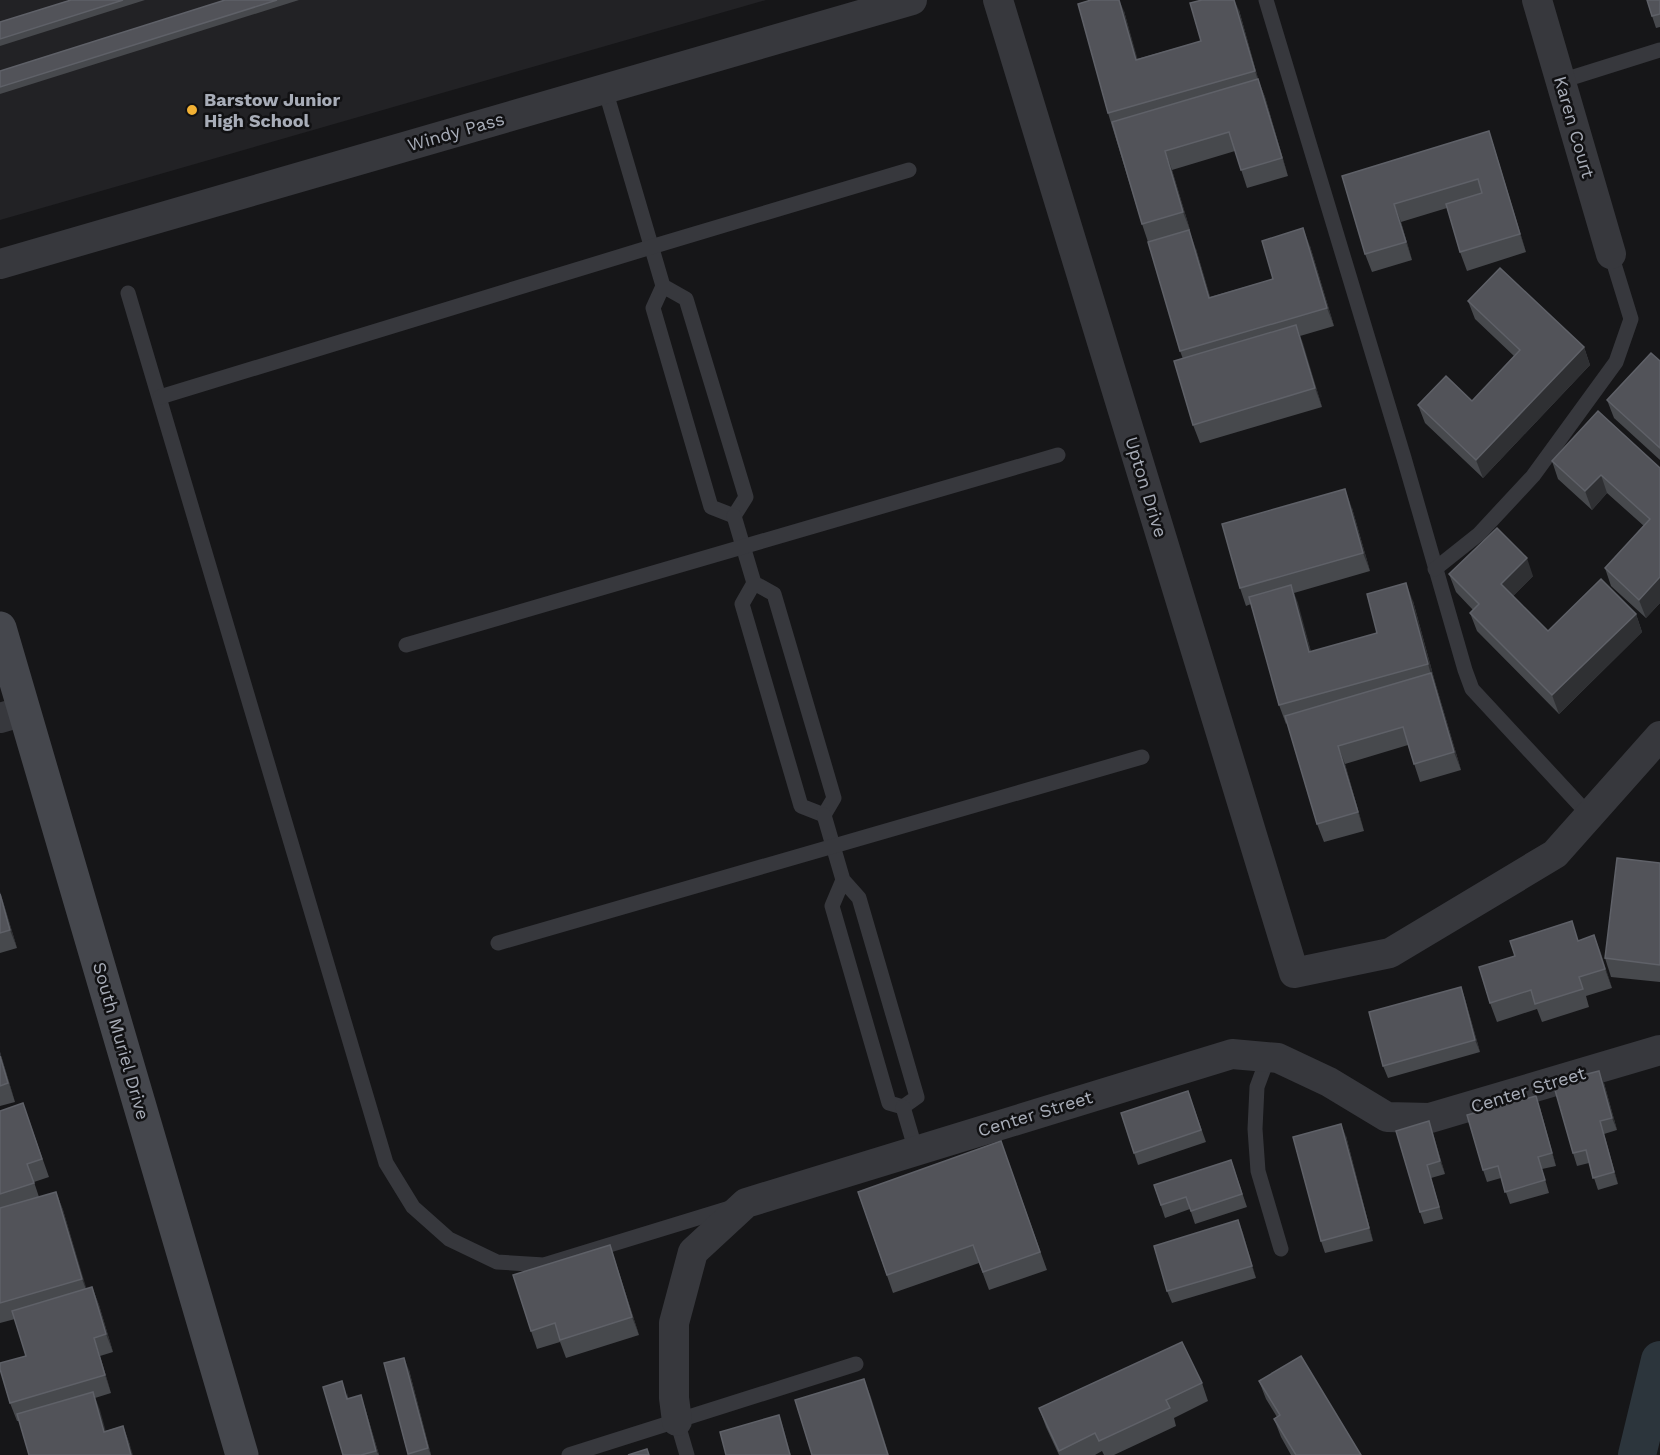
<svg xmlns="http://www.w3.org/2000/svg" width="1660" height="1455" viewBox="0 0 1660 1455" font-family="'Work Sans',sans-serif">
  <rect width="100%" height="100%" fill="#161618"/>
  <polygon fill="#222225" points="0,0 766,0 0,220"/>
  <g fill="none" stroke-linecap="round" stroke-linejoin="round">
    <polyline stroke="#2c353c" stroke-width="38" points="1637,1455 1660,1360"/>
    <g stroke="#37383d" stroke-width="15">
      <polyline points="1266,0 1404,458 1465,670 1472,689 1589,815"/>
      <polyline points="1561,81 1660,50"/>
      <polyline points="605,89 663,286 653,308 711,507 734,516 746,497 686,299 663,286"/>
      <polyline points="128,293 386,1163 413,1207 449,1239 497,1262 544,1265 730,1208"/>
      <polyline points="160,397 651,247 909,170"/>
      <polyline points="734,516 754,583 774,594 834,798 824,815 801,806 742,604 754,583"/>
      <polyline points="1435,569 1479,534 1533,476 1616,362 1631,319 1611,254"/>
      <polyline points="406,645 1058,455"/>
      <polyline points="824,815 843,880 859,898 917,1097 903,1107 889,1103 832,906 843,880"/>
      <polyline points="498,943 1142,757"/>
      <polyline points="1268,1057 1257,1087 1255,1129 1258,1171 1281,1249"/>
      <polyline points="903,1107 916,1151"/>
      <polyline points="677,1421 687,1455"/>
      <polyline points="569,1455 856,1364"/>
    </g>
    <g stroke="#37383d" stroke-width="30">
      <polyline points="998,0 1294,973 1390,953 1555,854 1660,736"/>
      <polyline points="1537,0 1611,254"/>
      <polyline points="0,264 912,0"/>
      <polyline points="0,718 24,711"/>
      <polyline points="677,1421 674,1398 674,1323 693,1252 746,1203 1232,1054 1278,1058 1329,1082 1387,1117 1430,1118 1660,1050"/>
    </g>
    <polyline stroke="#45474d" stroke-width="33" points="0,628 242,1455"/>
  </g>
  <g fill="#47494d">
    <polygon points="71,0 145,0 0,46 0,22"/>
    <polygon points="225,0 299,0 0,94 0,71"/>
    <polygon points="1660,0 1660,27 1656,28 1652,16"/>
    <polygon points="1239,10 1259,82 1265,97 1288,176 1247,188 1235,151 1172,170 1190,230 1148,242 1142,224 1108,113 1124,11 1137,59 1201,41"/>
    <polygon points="1489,131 1495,150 1526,252 1467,271 1460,252 1447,208 1401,222 1412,260 1372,272 1365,254 1342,176"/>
    <polygon points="1310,246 1334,326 1300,336 1322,407 1200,443 1193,425 1183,359 1180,351 1196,249 1210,297 1273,279"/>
    <polygon points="1468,301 1584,347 1590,365 1483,478 1425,423 1418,405 1472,401 1514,356 1475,319"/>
    <polygon points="1660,361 1660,460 1614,418 1607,400"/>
    <polygon points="1552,461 1660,468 1660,603 1646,618 1611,586 1605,568 1644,526 1607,493 1592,510 1558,479"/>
    <polygon points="1352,508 1370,571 1294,593 1311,652 1377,633 1413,601 1435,682 1461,770 1420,782 1408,745 1345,764 1364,831 1324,842 1317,824 1287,723 1286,724 1279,705 1251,604 1246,606 1240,588"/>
    <polygon points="1449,574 1533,576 1513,596 1548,631 1636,614 1642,632 1559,714 1477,631 1470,613 1473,610 1456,592"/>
    <polygon points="1660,863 1660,982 1611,977 1605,958"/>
    <polygon points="0,892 17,948 0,953"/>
    <polygon points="1594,935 1612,988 1586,996 1589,1007 1542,1022 1537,1009 1497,1022 1490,1003 1578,941"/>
    <polygon points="1461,987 1465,999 1480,1052 1388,1078 1383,1066"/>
    <polygon points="0,1052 15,1102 0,1106"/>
    <polygon points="1604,1083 1617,1130 1604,1134 1618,1184 1598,1190 1589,1163 1577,1166 1573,1153"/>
    <polygon points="1188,1091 1206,1142 1138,1165 1121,1113"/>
    <polygon points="23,1103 49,1177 34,1182 39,1197 56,1192 63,1210 86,1289 92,1287 99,1305 113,1352 100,1356 111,1393 95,1398 105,1431 123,1426 130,1445 19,1421 17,1421 10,1403 26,1356 15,1319 0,1323 0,1111"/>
    <polygon points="1540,1108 1556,1166 1542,1169 1549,1193 1510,1204 1501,1178 1487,1182 1483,1170"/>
    <polygon points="1429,1121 1445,1174 1431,1178 1443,1219 1424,1224 1420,1212"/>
    <polygon points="1346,1136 1373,1241 1325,1253 1321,1241"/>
    <polygon points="1001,1141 1047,1270 989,1290 979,1263 893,1293 858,1192"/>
    <polygon points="1231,1160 1247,1207 1195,1224 1190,1209 1165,1218 1154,1185"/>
    <polygon points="1238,1220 1256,1278 1172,1303 1167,1291"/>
    <polygon points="610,1245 639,1335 566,1358 560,1342 537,1349 531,1331"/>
    <polygon points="384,1363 409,1370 431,1455 408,1455"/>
    <polygon points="1259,1381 1361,1455 1291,1455 1281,1437 1274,1419 1277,1417 1266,1399"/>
    <polygon points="1202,1383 1208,1401 1174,1418 1176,1426 1114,1455 1104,1455 1102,1451 1095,1455 1059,1455 1046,1427 1039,1408"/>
    <polygon points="347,1393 348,1399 365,1408 379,1455 343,1455"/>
  </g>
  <g fill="#2f3033">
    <polygon points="1119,0 1124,11 1143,78 1136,60"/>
    <polygon points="1234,0 1239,10 1259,82 1265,97 1288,176 1255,71"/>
    <polygon points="1489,131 1495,150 1526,252 1520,234"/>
    <polygon points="1165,151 1172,170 1190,230 1183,212"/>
    <polygon points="1394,204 1401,222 1412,260 1406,242"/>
    <polygon points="1303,228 1310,246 1334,326 1327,308"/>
    <polygon points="1189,230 1196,249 1216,316 1209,298"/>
    <polygon points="1296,325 1303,343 1322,407 1315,388"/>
    <polygon points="1584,347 1590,365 1483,478 1476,460"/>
    <polygon points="1601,475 1607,493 1592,510 1585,491"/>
    <polygon points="1345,489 1352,508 1370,571 1363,553"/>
    <polygon points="1527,558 1533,576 1507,602 1501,584"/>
    <polygon points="1660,577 1660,603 1646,618 1639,600"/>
    <polygon points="1406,583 1413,601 1435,682 1461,770 1454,752 1428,664"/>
    <polygon points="1291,585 1298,603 1316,670 1309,652"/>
    <polygon points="1636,614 1642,632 1559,714 1552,695"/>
    <polygon points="1338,746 1345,764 1364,831 1358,812"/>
    <polygon points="0,892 3,901 17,948 10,930"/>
    <polygon points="1594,935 1601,953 1612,988 1605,969"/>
    <polygon points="1461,987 1465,999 1480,1052 1475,1040"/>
    <polygon points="0,1052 15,1102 0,1056"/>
    <polygon points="1599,1071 1604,1083 1617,1130 1612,1118"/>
    <polygon points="1536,1096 1540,1108 1556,1166 1552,1153"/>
    <polygon points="1429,1121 1433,1133 1445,1174 1440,1161"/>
    <polygon points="1600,1121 1604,1134 1618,1184 1614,1172"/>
    <polygon points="1341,1124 1346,1136 1373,1241 1369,1228"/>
    <polygon points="56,1192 63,1210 89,1297 82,1279"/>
    <polygon points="1238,1220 1243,1233 1256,1278 1252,1266"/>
    <polygon points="610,1245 616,1263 639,1335 632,1317"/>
    <polygon points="92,1287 99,1305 113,1352 106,1334"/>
    <polygon points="94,1338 100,1356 111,1393 105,1375"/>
    <polygon points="404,1358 409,1370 431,1455 428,1448"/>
    <polygon points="864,1379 871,1397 889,1455 888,1455"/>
    <polygon points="93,1392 100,1410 111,1450 104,1432"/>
    <polygon points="361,1395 365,1408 379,1455 376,1451"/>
    <polygon points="779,1415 783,1427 791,1455 790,1455"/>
    <polygon points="123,1426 130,1445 133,1455 131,1455"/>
  </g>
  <g fill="#525359" stroke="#5f6168" stroke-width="1.5">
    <polygon points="71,0 123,0 0,39 0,22"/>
    <polygon points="225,0 277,0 0,87 0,71"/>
    <polygon points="1091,0 1119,0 1136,60 1201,41 1190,3 1202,0 1234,0 1255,71 1108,113 1078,4"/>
    <polygon points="1647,0 1660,0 1660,14 1652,16"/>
    <polygon points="1258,79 1282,158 1241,170 1229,132 1165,151 1183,212 1142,224 1112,122"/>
    <polygon points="1489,131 1520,234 1460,252 1446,204 1482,193 1478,179 1394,204 1406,242 1365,254 1342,176"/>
    <polygon points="1303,228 1327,308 1180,351 1148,242 1189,230 1209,298 1273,279 1262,241"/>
    <polygon points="1500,268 1584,347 1476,460 1418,405 1446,376 1472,401 1520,350 1468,301"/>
    <polygon points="1296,325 1315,388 1193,425 1174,361"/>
    <polygon points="1651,353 1660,361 1660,448 1607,400"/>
    <polygon points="1598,411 1660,468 1660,577 1639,600 1605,568 1650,519 1601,475 1585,491 1552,461"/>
    <polygon points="1345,489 1363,553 1240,588 1222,524"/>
    <polygon points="1497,528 1527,558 1501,584 1548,631 1601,579 1636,614 1552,695 1470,613 1479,604 1449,574"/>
    <polygon points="1406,583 1428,664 1279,705 1249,597 1291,585 1309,652 1377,633 1367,594"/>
    <polygon points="1431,673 1454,752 1414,764 1403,727 1338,746 1358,812 1317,824 1285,716"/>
    <polygon points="1617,858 1660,863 1660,965 1605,958"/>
    <polygon points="0,894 10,930 0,933"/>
    <polygon points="1572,921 1578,941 1594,935 1605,969 1579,977 1583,989 1535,1004 1531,990 1490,1003 1479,967 1515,956 1510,941"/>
    <polygon points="1461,987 1475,1040 1383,1066 1369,1012"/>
    <polygon points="0,1056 8,1083 0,1086"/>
    <polygon points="1599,1071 1612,1118 1600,1121 1614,1172 1593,1178 1586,1150 1573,1153 1553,1083"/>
    <polygon points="1188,1091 1201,1130 1134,1153 1121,1113"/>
    <polygon points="1536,1096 1552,1153 1538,1157 1545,1180 1505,1192 1498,1166 1483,1170 1467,1115"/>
    <polygon points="23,1103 42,1159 27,1164 34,1183 0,1194 0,1111"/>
    <polygon points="1429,1121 1440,1161 1427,1165 1439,1207 1420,1212 1396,1131"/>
    <polygon points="1341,1124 1369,1228 1321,1241 1293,1137"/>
    <polygon points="1001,1141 1040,1252 983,1272 973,1245 887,1275 858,1192"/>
    <polygon points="1231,1160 1242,1194 1191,1211 1186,1197 1161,1205 1154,1185"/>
    <polygon points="56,1192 82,1279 0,1303 0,1208"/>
    <polygon points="1238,1220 1252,1266 1167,1291 1154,1246"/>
    <polygon points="610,1245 632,1317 560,1340 555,1323 531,1331 513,1275"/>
    <polygon points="92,1287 106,1334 94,1338 105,1375 10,1403 0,1369 0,1363 26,1356 12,1311"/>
    <polygon points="1182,1342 1202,1383 1166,1400 1170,1408 1099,1441 1095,1433 1059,1451 1039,1408"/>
    <polygon points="1301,1356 1361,1455 1296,1455 1274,1419 1280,1415 1259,1381"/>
    <polygon points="404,1358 428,1448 408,1454 384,1363"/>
    <polygon points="864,1379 888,1455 812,1455 795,1400"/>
    <polygon points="342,1381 347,1399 361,1395 376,1451 361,1455 343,1455 323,1387"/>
    <polygon points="93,1392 104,1432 123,1426 131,1455 29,1455 17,1414"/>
    <polygon points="779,1415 790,1455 726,1455 720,1432"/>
    <polygon points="647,1449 649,1455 628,1455"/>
  </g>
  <circle fill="#f2b134" stroke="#111113" stroke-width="2" cx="192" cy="110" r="6"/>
  <g text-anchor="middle" stroke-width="5" stroke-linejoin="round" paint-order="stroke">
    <g font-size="18" font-weight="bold" fill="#a8adb8" stroke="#111113" text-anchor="start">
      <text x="204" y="106">Barstow Junior<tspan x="204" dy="21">High School</tspan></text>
    </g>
    <g font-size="18" fill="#a8adb8" stroke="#111113">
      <text transform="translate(1574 127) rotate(74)" y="6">Karen Court</text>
      <text transform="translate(456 132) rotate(-16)" y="6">Windy Pass</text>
      <text transform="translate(1146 487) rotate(73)" y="6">Upton Drive</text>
      <text transform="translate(121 1041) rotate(74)" y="6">South Muriel Drive</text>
      <text transform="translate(1528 1090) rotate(-17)" y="6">Center Street</text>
      <text transform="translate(1035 1114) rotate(-17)" y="6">Center Street</text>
    </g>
  </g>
</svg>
